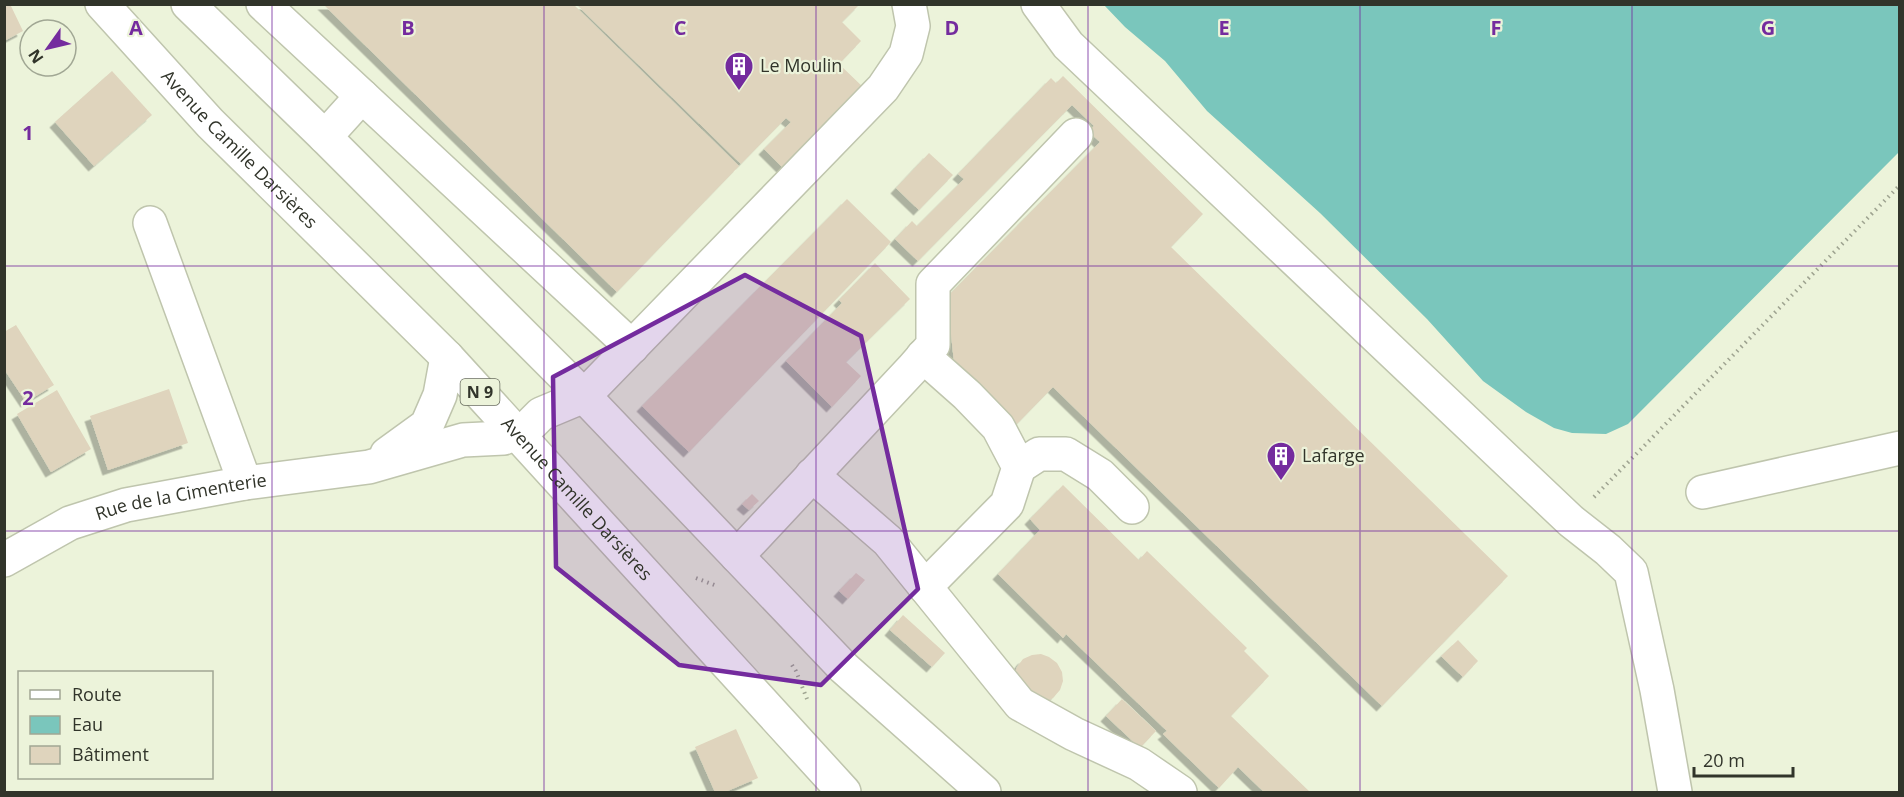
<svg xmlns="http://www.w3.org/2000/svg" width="1904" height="797" viewBox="0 0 1904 797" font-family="'Open Sans',sans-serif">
  <defs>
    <filter id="shadow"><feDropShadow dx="-5.5" dy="5.5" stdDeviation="0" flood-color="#0004"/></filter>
  </defs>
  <rect width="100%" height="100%" fill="#ecf3da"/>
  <polygon fill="#7ac6bc" points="1104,5 1899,5 1899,152 1628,424 1606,434 1572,433 1554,428 1526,412 1483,381 1427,319 1320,213 1207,111 1165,61 1125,27"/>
  <polygon fill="#ecf3da" points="1900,152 1900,156 1631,426 1621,432"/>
  <g fill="#dfd4bd" filter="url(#shadow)">
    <polygon points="4,4 10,4 23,31 4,41"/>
    <polygon points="323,4 573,4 739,166 617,292"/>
    <polygon points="576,4 860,4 842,22 861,41 839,64 864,88 784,169 764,149 791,122 786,118 741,164"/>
    <polygon points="112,71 152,115 94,166 55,122"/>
    <polygon points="1063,76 1203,214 1171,247 1508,576 1382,706 1053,387 1017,424 954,362 947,297 1100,142 1088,131 1094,126 1072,105 918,261 895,239 912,221 917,226 964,179 958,174 1051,78 1056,83"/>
    <polygon points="929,153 953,175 919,210 896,188"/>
    <polygon points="847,199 891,242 689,452 642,406"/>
    <polygon points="875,263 910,299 846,362 861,376 832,407 786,361 842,303 839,300"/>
    <polygon points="16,325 54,385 26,402 4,369 4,332"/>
    <polygon points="169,389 188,443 108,470 90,416"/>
    <polygon points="57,390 91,449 51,472 17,414"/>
    <polygon points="1063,485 1139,560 1147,551 1247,648 1244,651 1269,676 1231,716 1310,792 1264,792 1238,767 1219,788 1163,734 1167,731 1066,634 1063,638 998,574 1040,530 1030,519"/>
    <polygon points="752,494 759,501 749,510 742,504"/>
    <polygon points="856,573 865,580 848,599 839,591"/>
    <polygon points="903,615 945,653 932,667 890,630"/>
    <polygon points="1458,640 1478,661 1463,677 1441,656"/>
    <polygon points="1041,654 1049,657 1057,663 1062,672 1063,681 1060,690 1053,698 1045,702 1036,703 1014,675 1017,667 1023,659 1032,655"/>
    <polygon points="1122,699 1156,731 1140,748 1106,716"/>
    <polygon points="736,729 758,778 725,792 715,792 695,747"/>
  </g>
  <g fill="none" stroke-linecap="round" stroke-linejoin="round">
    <g stroke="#bfc5ad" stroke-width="36">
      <g id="minor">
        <polyline points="188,4 325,137 584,396 844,668 984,792"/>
        <polyline points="263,4 632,347"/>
        <polyline points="1038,4 1068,45 1571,521 1608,550 1631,572 1657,690 1675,792"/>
        <polyline points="325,137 362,96"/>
        <polyline points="150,223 245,483"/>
        <polyline points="923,356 967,395 998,427 1019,467 1007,504 925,587"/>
        <polyline points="532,423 541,414 584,396 883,88 906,54 913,26 909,4"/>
        <polyline points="387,454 427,425 440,395 447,357"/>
        <polyline points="1019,467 1039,454 1066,454 1100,475 1132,507"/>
        <polyline points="812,475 888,541 1020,704 1074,734 1139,764 1180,792"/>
        <polyline points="1703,492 1900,448"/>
        <polyline points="737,556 912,369 933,345 933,284 1076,135"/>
        <path id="s1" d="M4,560L70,523L126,505L245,483L369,467L463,440L504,438L516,432"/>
      </g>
    </g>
    <g stroke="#bfc5ad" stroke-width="36">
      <g id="major">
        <path id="s2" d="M102,4L210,123L447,357L844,792"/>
      </g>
    </g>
    <g stroke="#9ea390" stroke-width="4" stroke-dasharray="1.5 4.5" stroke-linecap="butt">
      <polyline points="1594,497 1900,185"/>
      <polyline points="696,578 717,586"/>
      <polyline points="792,665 796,671 807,699"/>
    </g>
    <use href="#minor" stroke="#fff" stroke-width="33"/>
    <use href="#major" stroke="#fff" stroke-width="33"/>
  </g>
  <path fill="#742b9e" fill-opacity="0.2" stroke="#742b9e" stroke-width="4.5" stroke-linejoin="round" d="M745,275L861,336L918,589L821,685L679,665L556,567L553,377Z"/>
  <path fill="none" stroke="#742b9e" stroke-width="1.5" stroke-opacity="0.55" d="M272,4V792M544,4V792M816,4V792M1088,4V792M1360,4V792M1632,4V792M4,266H1900M4,531H1900"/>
  <defs>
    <g id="building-pin" transform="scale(1.5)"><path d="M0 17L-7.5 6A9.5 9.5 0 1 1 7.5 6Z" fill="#742b9e" stroke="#ecf3da"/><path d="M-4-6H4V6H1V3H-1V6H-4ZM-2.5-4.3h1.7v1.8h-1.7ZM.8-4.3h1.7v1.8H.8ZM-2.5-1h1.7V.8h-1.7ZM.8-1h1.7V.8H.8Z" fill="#fff"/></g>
  </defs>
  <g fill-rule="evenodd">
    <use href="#building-pin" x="739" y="66"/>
    <use href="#building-pin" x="1281" y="456"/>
  </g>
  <g text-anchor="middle" stroke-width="4.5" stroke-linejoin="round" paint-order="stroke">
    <rect fill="#ecf3da" stroke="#696d5f" stroke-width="1.5" x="460.5" y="379" width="39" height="26" rx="4.5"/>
    <g font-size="16" font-weight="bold" fill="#31342a">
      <text x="480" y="398">N 9</text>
    </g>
    <g font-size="18" fill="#31342a" stroke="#ecf3da" text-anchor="start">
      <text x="760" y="72">Le Moulin</text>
      <text x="1302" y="462">Lafarge</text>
    </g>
    <g font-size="18" fill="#31342a" stroke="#ecf3da">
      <text dy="6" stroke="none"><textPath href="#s2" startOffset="200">Avenue Camille Darsières</textPath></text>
      <text dy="6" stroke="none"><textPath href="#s1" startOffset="190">Rue de la Cimenterie</textPath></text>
      <text dy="6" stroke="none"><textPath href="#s2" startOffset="686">Avenue Camille Darsières</textPath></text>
    </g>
  </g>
  <g font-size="20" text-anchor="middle" font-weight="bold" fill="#742b9e" stroke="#ecf3da" stroke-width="4.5" stroke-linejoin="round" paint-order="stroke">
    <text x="136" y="35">A</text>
    <text x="408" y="35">B</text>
    <text x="680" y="35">C</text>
    <text x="952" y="35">D</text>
    <text x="1224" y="35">E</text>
    <text x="1496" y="35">F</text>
    <text x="1768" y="35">G</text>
    <text x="28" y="140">1</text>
    <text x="28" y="405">2</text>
  </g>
  <rect width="1904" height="797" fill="none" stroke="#31342a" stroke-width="12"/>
  <rect x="18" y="671" width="195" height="108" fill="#ecf3da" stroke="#a1a794" stroke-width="1.5"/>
  <rect x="30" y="690" width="30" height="9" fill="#ffffff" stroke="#a1a794" stroke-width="1.5"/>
  <text x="72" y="701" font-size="18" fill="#31342a">Route</text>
  <rect x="30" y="716" width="30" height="18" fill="#7ac6bc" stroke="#a1a794" stroke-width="1.5"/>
  <text x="72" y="731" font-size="18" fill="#31342a">Eau</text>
  <rect x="30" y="746" width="30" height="18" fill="#dfd4bd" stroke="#a1a794" stroke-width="1.5"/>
  <text x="72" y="761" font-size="18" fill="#31342a">Bâtiment</text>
  <g transform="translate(48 48) rotate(236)"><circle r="28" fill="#ecf3da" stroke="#a1a794" stroke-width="1.5"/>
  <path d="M0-4.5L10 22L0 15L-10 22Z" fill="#742b9e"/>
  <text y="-9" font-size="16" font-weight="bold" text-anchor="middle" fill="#31342a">N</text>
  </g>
  <path d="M1694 767v9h99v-9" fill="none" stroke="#31342a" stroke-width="3"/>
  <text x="1703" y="767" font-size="18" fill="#31342a" stroke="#ecf3da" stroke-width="4.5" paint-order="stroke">20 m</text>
</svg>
